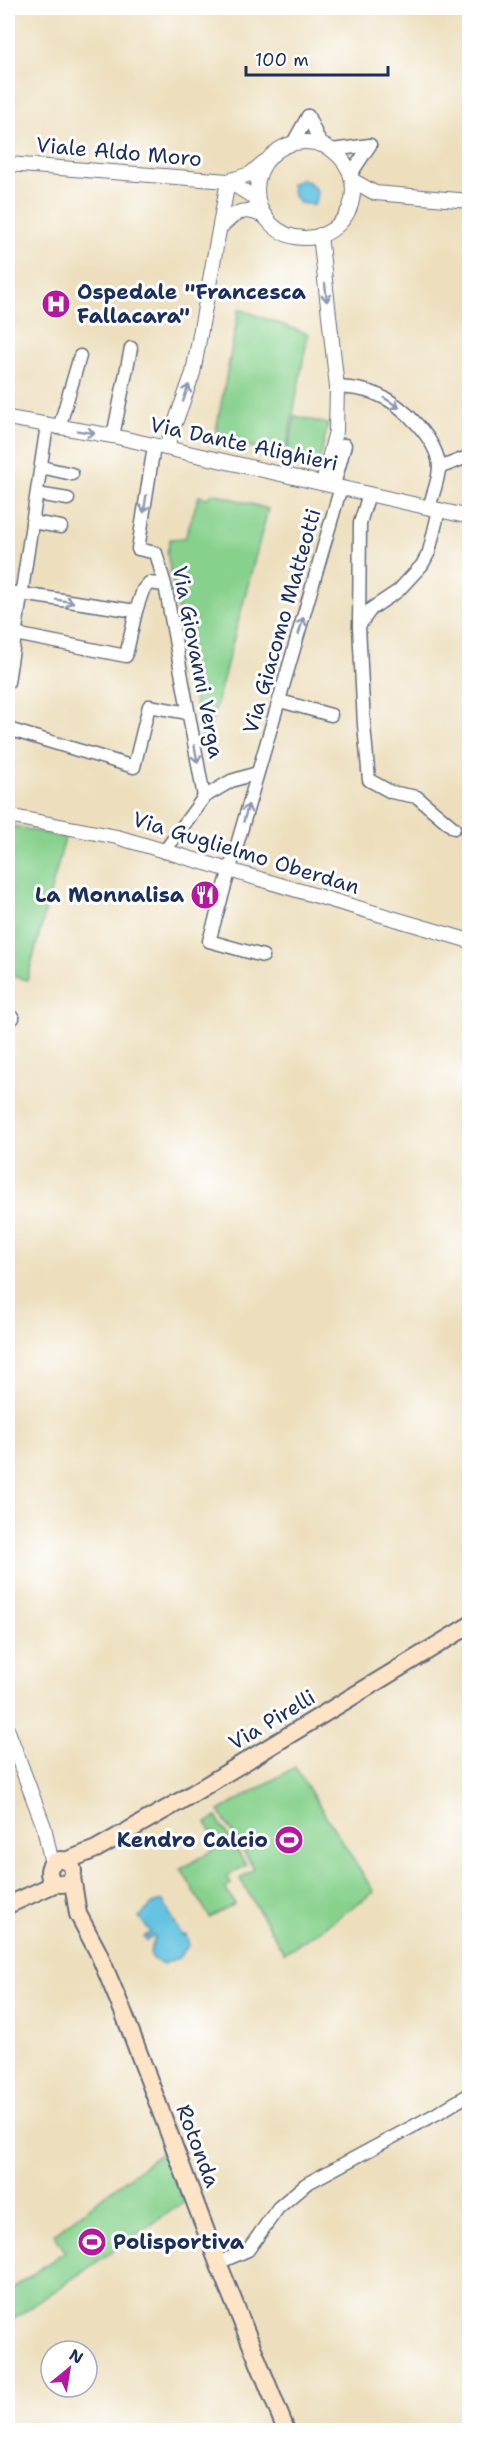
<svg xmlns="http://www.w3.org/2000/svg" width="477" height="2438" viewBox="0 0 477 2438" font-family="'Shantell Sans',sans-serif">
  <rect width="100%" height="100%" fill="#fff"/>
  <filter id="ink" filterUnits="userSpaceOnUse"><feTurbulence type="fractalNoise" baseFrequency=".0167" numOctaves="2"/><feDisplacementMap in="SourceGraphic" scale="12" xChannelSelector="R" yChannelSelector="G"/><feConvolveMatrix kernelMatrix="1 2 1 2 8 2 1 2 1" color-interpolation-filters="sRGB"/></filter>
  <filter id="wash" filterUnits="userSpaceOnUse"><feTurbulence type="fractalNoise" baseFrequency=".008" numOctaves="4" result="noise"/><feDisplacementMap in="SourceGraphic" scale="24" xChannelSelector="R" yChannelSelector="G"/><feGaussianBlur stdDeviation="1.35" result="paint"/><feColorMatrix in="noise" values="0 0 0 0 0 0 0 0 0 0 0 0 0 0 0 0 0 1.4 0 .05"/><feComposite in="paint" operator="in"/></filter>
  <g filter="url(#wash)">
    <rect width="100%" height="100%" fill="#eddfbd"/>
    <g fill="#87d18d" stroke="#518076" stroke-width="1.5">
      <polygon points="239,309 308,334 285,457 215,436"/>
      <polygon points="295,416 328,424 317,472 285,465"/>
      <polygon points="213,493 268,509 204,751 167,553 170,539 185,538 199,496 207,498"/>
      <polygon points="8,825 65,838 27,980 8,975"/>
      <polygon points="295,1767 374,1892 316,1933 284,1953 240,1879 254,1869 219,1811"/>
      <polygon points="216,1817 246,1865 226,1877 231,1884 225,1888 235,1904 210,1918 181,1869 220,1846 206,1823"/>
      <polygon points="165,2150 184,2202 8,2323 8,2292 65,2251 54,2234"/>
    </g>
    <g fill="#63c3e1" stroke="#3f79a0" stroke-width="1.5">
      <path d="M301,179C313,182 323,194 314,205L300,203L293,195L291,184Z"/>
      <polygon points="163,1901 182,1936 186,1935 189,1945 178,1958 163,1964 153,1959 150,1952 155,1937 153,1936 147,1941 144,1937 151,1932 139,1917 153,1904"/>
    </g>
  </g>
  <g filter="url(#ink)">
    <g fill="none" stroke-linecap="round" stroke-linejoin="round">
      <g stroke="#646d7f" stroke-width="15">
        <g id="minor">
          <polyline points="308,116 321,145"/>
          <polyline points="293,143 308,116"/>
          <polyline points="332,150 370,145"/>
          <polyline points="351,174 370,145"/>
          <path d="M337,387C351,388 365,389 378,395C402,404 438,440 439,467C439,480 432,496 429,508"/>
          <polyline points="59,428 80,356"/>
          <polyline points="113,436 131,348"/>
          <polyline points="154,446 138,549 156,553 165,585 204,797 164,852"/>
          <polyline points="41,467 72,474"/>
          <polyline points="439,468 470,456"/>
          <polyline points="334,485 345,445"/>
          <polyline points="37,494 68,499"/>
          <polyline points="439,510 429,552 422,565 398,591 371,609 359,626 364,725 369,780 391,792 417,797 454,828"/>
          <polyline points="32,522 61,527"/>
          <polyline points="8,592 136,611 143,590 149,583 165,585"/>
          <polyline points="359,626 360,523 369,494"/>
          <polyline points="15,634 126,656 136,611"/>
          <polyline points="8,682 47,425"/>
          <polyline points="280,701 331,715"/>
          <polyline points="8,729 134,767 149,706 188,713"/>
          <polyline points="204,797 231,781 257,773"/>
          <polyline points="263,956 209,941 341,487"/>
          <polyline points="8,1017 13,1018"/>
          <polyline points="218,2263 248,2250 278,2208 306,2184 436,2114 470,2094"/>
        </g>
      </g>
      <g stroke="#646d7f" stroke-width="16">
        <g id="tertiary">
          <circle cx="305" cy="190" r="48"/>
          <polyline points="8,164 228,181 250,174 264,162"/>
          <polyline points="352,180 375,193 470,201"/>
          <polyline points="228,181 252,196 259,205"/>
          <path d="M220,228C236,211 243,206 266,217"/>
          <polyline points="320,235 337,387 336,431 323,483"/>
          <polyline points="8,418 113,436 470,517"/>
          <polyline points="166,448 193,373 228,181"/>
          <polyline points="8,816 117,837 470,941"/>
          <polyline points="8,1731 44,1827 52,1864"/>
        </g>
      </g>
      <g stroke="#646d7f" stroke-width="20">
        <g id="secondary">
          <circle cx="61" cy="1872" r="12"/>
          <polyline points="66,1861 96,1849 182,1800 470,1625"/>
          <polyline points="72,1877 78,1914 98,1952 124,2014 218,2263 286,2430"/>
          <polyline points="8,1905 57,1883"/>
        </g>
      </g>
      <use href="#minor" stroke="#fff" stroke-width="12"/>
      <use href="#tertiary" stroke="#fff" stroke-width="14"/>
      <use href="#secondary" stroke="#fee4c6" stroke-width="16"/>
    </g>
    <defs><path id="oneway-shaft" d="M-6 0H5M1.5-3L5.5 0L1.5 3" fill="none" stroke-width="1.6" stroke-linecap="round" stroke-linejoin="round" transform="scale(1.5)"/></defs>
    <g stroke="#8d97ae">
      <use href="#oneway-shaft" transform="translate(326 293) rotate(84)"/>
      <use href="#oneway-shaft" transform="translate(186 393) rotate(-71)"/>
      <use href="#oneway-shaft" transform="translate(392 403) rotate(33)"/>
      <use href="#oneway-shaft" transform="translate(86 432) rotate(9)"/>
      <use href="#oneway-shaft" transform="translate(145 504) rotate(98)"/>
      <use href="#oneway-shaft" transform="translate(65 601) rotate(9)"/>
      <use href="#oneway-shaft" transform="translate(301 626) rotate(-74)"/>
      <use href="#oneway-shaft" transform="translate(196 754) rotate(79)"/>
      <use href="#oneway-shaft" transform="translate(246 813) rotate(-74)"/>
    </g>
  </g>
  <defs>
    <g id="hospital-disc" transform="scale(1.5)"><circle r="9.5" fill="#b5179e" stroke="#fff"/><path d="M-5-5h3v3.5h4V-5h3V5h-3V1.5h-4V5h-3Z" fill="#fff"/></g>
    <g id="restaurant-disc" transform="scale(1.5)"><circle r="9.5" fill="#b5179e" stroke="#fff"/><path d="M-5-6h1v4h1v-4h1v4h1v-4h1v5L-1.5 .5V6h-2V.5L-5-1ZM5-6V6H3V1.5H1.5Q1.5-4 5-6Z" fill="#fff"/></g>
    <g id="stadium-disc" transform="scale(1.5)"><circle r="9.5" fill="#b5179e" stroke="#fff"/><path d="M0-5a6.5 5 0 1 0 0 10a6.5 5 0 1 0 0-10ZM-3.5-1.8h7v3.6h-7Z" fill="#fff"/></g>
  </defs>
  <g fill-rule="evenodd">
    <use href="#hospital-disc" x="56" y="304"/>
    <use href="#restaurant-disc" x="205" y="895"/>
    <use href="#stadium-disc" x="289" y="1840"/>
    <use href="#stadium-disc" x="92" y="2242"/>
  </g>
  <g text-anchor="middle" stroke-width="6" stroke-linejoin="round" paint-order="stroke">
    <g font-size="21" fill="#1b2f5e" stroke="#fff">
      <text transform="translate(119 152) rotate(5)" y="7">Viale Aldo Moro</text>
      <text transform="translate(244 444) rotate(12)" y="7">Via Dante Alighieri</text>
      <text transform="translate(282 621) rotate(-74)" y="7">Via Giacomo Matteotti</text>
      <text transform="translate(198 662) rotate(79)" y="7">Via Giovanni Verga</text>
      <text transform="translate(246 853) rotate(17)" y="7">Via Guglielmo Oberdan</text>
      <text transform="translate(272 1720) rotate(-31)" y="7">Via Pirelli</text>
      <text transform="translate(198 2146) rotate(69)" y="7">Rotonda</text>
    </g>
    <g font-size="21" font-weight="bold" fill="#1b2f5e" stroke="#fff" text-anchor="start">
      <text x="77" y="299">Ospedale "Francesca<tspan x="77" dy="24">Fallacara"</tspan></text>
      <text x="184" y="902" text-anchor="end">La Monnalisa</text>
      <text x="268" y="1847" text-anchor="end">Kendro Calcio</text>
      <text x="113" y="2249">Polisportiva</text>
    </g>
  </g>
  <rect width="477" height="2438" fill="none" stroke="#fff" stroke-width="30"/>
  <g transform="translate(69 2369) rotate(30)"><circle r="28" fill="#ffffff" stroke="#a4acbf" stroke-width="1.5"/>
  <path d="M0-4.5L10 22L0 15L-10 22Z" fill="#b5179e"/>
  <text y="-9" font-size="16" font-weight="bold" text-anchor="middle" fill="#1b2f5e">N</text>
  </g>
  <path d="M246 66v9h142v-9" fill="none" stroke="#1b2f5e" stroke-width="3"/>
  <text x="255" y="66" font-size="18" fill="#1b2f5e" stroke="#ffffff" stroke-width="4.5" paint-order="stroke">100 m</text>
</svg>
